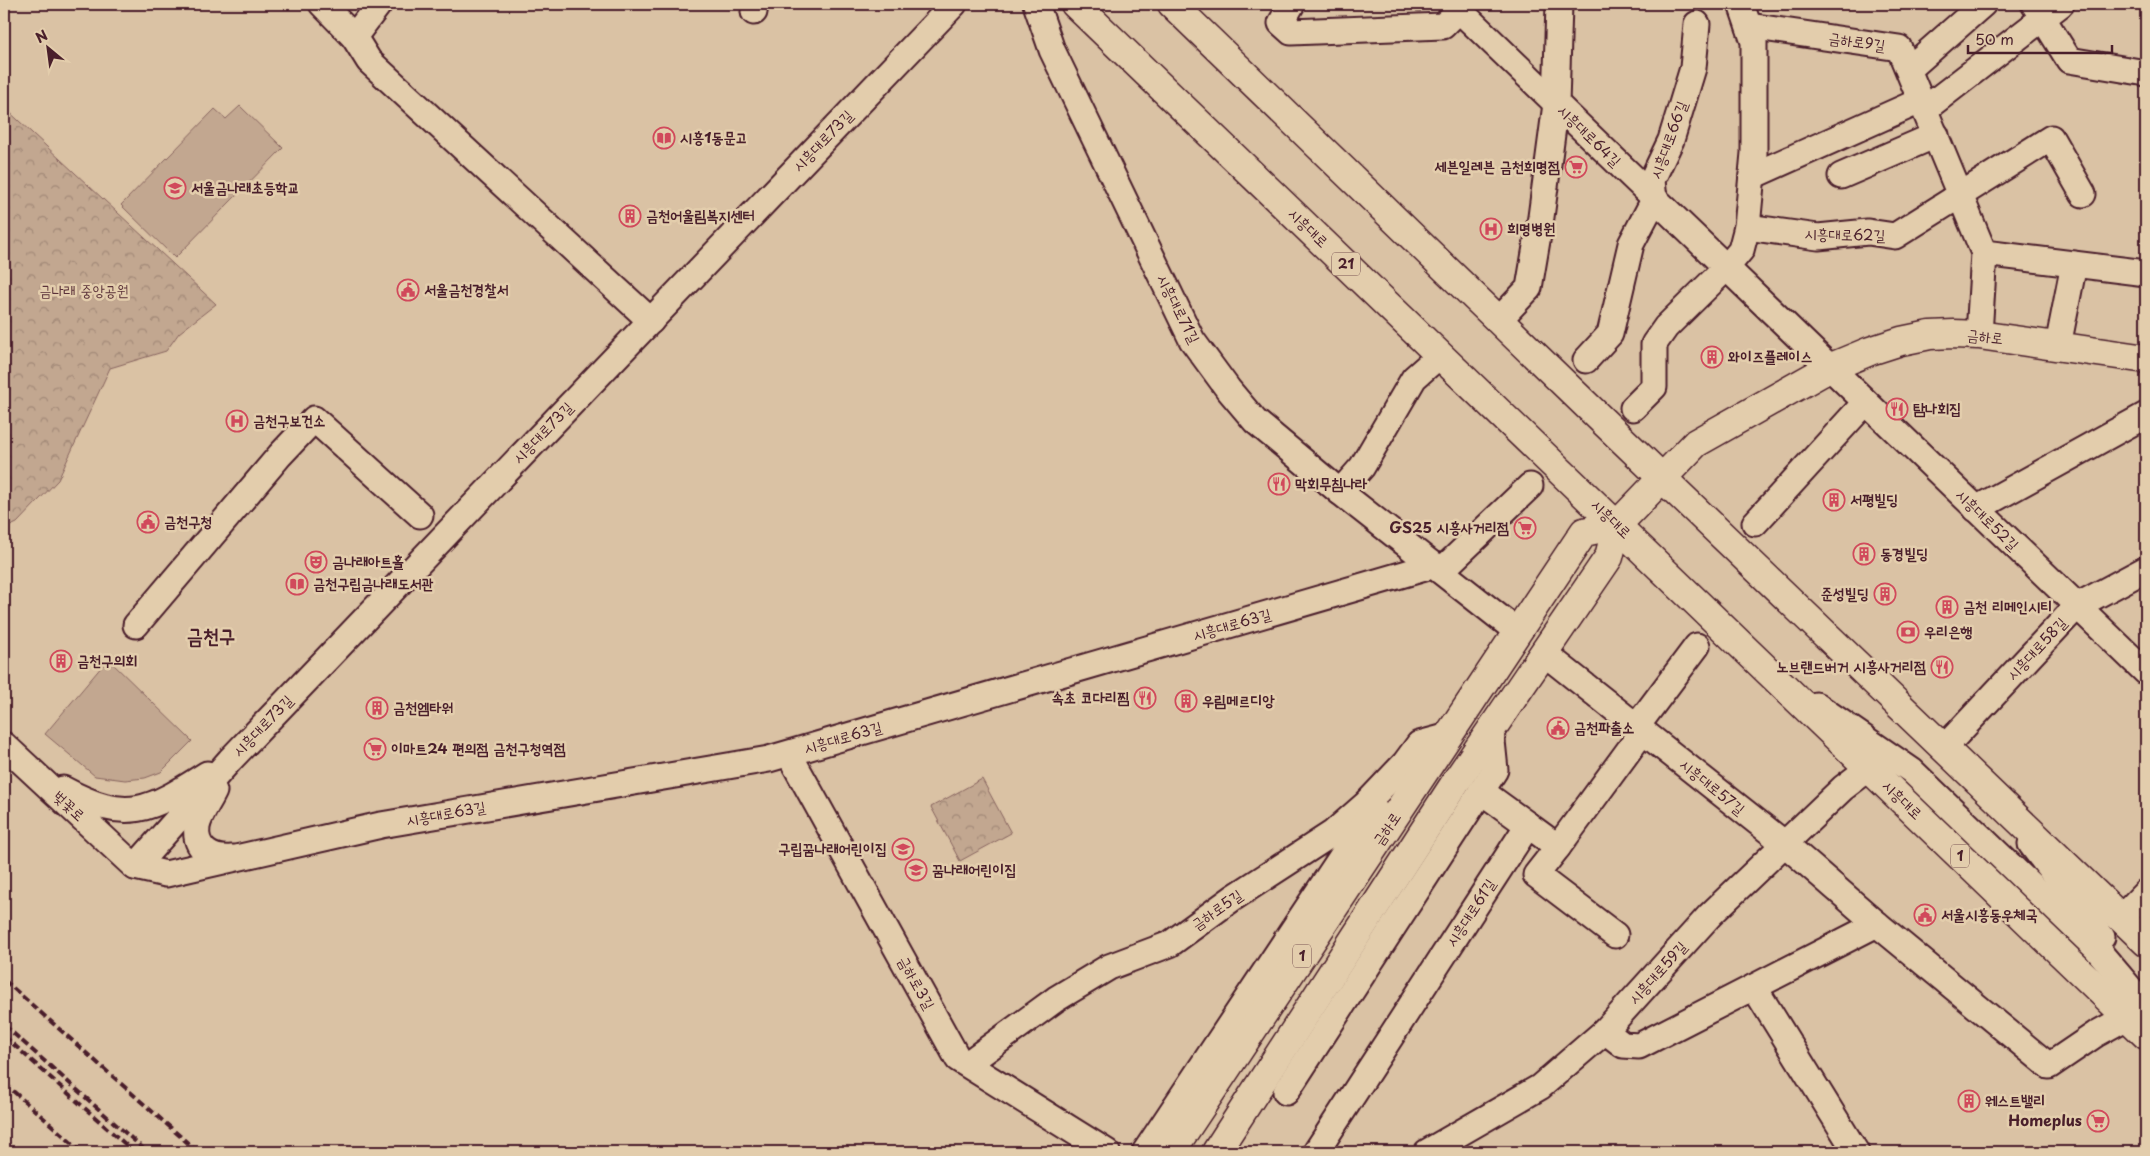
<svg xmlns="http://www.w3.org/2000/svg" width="2150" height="1156" viewBox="0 0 2150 1156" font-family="'Playpen Sans','Poor Story',sans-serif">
  <defs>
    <pattern id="park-crowns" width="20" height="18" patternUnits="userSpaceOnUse" patternTransform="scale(1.25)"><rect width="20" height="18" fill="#c2a790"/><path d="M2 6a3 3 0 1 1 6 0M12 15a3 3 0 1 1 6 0" fill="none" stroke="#a08776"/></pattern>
  </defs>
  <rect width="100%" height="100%" fill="#dac2a4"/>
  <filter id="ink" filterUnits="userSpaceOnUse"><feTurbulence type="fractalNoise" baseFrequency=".02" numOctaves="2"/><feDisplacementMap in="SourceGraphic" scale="10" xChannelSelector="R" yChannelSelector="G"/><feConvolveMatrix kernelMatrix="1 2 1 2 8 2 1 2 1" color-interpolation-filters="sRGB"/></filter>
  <g filter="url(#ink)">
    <g fill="url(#park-crowns)" stroke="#86635e">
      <polygon points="4,107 216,304 179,333 166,351 110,368 58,480 17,523 4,529"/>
      <polygon points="982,779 1011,833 960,861 931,807"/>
    </g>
    <g fill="#c2a790" stroke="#86635e">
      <polygon points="240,106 283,148 175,258 121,205 215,109 226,119"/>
      <polygon points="108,659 192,741 161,772 145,778 125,780 95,776 45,734"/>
    </g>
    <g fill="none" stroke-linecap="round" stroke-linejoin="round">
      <g stroke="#4a1f2b" stroke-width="29">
        <g id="minor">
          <polyline points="322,4 354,37 369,61 651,321"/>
          <polyline points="1036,4 1052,50 1192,340 1228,389 1255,421 1340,492 1518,632"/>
          <polyline points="1292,4 1281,23 1291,32 1443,26 1459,10"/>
          <polyline points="1453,4 2146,672"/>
          <polyline points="2034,4 2069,60 2146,73"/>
          <polyline points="754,12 755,4"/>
          <polyline points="1749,26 1899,48 1984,253 1979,335"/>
          <polyline points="354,37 379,4"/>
          <polyline points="1909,69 1983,4"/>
          <polyline points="1925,109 2061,4"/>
          <polyline points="1752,176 1922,100"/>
          <polyline points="1841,176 1936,135"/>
          <polyline points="1747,227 1818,237 1868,232 1895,236 2051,138 2083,194"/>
          <polyline points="1984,253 2146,273"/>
          <polyline points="1499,320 1529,288 1541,217 1556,104 1559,4"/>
          <polyline points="2058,346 2074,264"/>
          <polyline points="1586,360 1610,334 1631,244 1654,200 1652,180 1671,140 1693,68 1697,24"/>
          <polyline points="1633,408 1654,387 1654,344 1666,327 1726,268 1741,250 1747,227 1754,153 1754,42 1741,4"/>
          <polyline points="1340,492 1362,467 1414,378 1440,355"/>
          <polyline points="1976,509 2146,415"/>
          <polyline points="1755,523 1865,403"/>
          <polyline points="1441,571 1530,486"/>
          <polyline points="136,625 280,455 314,419 420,515"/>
          <polyline points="1544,653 1785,844 1877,924 2049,1066 2096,1034 2127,1017"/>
          <polyline points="1816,705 1912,771 2095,947 2146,1007"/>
          <polyline points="1637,726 1697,646"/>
          <polyline points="4,745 135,867 166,874 381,825 769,759 1435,565"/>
          <polyline points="1944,748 2077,606 2146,569"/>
          <polyline points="789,754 958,1059 1107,1152"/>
          <path d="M63,789C128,824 149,811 207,774"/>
          <path d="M214,791C209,802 199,815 197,827C194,850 213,860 232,858"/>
          <polyline points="1481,791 1528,825"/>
          <polyline points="2031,844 2102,937"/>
          <polyline points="1558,847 1536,875 1615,935"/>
          <polyline points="135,867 230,760 954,4"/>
          <polyline points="2121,918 2146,892"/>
          <polyline points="1754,987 1856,1152"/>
          <polyline points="1605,1031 1623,1045 1639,1046 1877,924"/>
          <polyline points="967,1064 1056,999 1109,967 1170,944 1233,898 1333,833 1365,805 1405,763 1419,744 1449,736"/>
          <polyline points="1286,1092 1495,770 1491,731"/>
          <polyline points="1145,1152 1374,808"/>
          <polyline points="1316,1152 1528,825 1558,847 1643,731"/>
          <polyline points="1427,1152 1540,1087 1605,1031 1710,915 1843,788 1869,768"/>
        </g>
      </g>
      <g stroke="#4a1f2b" stroke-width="31">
        <g id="major">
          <polyline points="1075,4 2146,1035"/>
          <polyline points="1172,4 1607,425 2146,942"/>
          <polyline points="1171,1152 1584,532 1617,525"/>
          <polyline points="1216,1152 1457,780 1609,557 1617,525 1696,443 1829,368 1870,351 1901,341 1930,335 1954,334 1979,335 2146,359"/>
        </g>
      </g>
      <use href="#minor" stroke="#e3cdac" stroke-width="25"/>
      <use href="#major" stroke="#e3cdac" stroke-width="28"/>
      <g stroke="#4a1f2b" stroke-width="4" stroke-dasharray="8 4" stroke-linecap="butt">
        <polyline points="4,980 198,1152"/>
        <polyline points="4,1025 147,1152"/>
        <polyline points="4,1036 134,1152"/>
        <polyline points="4,1083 82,1152"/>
      </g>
    </g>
  </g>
  <defs>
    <g id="library-ring" transform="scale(1.125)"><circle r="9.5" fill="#e3cdac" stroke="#d1495b" stroke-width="1.5"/><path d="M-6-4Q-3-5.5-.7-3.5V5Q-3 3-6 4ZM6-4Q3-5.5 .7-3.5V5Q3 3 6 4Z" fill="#d1495b"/></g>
    <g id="supermarket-ring" transform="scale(1.125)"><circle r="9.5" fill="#e3cdac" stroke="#d1495b" stroke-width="1.5"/><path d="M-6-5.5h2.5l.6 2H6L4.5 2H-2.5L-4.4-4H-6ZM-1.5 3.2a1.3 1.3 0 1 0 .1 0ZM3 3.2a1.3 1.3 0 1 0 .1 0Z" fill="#d1495b"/></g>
    <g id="school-ring" transform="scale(1.125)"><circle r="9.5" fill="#e3cdac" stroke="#d1495b" stroke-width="1.5"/><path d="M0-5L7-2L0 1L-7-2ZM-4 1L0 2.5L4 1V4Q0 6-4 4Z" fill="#d1495b"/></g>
    <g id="building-ring" transform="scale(1.125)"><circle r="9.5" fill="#e3cdac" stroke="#d1495b" stroke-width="1.5"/><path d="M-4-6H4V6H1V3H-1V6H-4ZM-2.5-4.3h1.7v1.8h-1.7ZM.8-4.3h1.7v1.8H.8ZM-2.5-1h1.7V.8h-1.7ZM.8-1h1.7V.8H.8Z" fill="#d1495b"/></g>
    <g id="hospital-ring" transform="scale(1.125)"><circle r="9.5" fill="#e3cdac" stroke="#d1495b" stroke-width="1.5"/><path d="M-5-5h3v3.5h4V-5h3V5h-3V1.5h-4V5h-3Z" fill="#d1495b"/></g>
    <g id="civic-ring" transform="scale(1.125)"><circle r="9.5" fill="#e3cdac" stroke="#d1495b" stroke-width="1.5"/><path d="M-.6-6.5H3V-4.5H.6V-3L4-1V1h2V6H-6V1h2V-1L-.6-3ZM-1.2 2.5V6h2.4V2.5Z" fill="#d1495b"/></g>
    <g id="restaurant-ring" transform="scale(1.125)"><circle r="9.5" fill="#e3cdac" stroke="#d1495b" stroke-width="1.5"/><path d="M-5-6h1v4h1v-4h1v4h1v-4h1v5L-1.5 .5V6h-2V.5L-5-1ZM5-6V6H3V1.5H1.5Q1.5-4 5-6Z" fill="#d1495b"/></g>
    <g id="theatre-ring" transform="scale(1.125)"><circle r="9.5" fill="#e3cdac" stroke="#d1495b" stroke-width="1.5"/><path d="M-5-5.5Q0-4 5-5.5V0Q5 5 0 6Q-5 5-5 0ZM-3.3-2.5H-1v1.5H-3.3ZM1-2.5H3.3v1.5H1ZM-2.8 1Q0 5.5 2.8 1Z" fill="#d1495b"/></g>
    <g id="bank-ring" transform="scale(1.125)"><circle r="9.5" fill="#e3cdac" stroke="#d1495b" stroke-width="1.5"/><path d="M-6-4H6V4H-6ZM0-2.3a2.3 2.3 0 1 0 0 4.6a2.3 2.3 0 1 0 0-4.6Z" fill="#d1495b"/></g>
  </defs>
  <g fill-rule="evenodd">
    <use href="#library-ring" x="664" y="138"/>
    <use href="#supermarket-ring" x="1576" y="167"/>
    <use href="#school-ring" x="175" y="188"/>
    <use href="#building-ring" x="630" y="216"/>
    <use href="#hospital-ring" x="1491" y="229"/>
    <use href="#civic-ring" x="408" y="290"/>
    <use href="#building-ring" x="1712" y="357"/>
    <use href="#restaurant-ring" x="1897" y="409"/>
    <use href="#hospital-ring" x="237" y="421"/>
    <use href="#restaurant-ring" x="1279" y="484"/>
    <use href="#building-ring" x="1834" y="500"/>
    <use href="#civic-ring" x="148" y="522"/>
    <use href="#supermarket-ring" x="1525" y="528"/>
    <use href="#building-ring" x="1864" y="554"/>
    <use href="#theatre-ring" x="316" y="562"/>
    <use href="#library-ring" x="297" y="584"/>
    <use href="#building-ring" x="1885" y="594"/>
    <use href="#building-ring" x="1947" y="607"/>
    <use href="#bank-ring" x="1908" y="632"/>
    <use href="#building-ring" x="61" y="661"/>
    <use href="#restaurant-ring" x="1942" y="667"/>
    <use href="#restaurant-ring" x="1145" y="698"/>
    <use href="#building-ring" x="1186" y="701"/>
    <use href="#building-ring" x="377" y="708"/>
    <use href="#civic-ring" x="1558" y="728"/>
    <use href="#supermarket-ring" x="375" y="749"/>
    <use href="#school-ring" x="903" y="849"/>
    <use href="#school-ring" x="916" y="870"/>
    <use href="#civic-ring" x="1925" y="915"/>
    <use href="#building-ring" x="1969" y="1101"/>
    <use href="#supermarket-ring" x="2098" y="1121"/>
  </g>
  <g text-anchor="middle" stroke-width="5" stroke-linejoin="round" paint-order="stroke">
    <g fill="#e3cdac" stroke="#785352" stroke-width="1">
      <rect x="1332" y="252.5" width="28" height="23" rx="4"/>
      <rect x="1951" y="844.5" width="18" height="23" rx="4"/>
      <rect x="1293" y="944.5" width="18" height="23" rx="4"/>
    </g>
    <g font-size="14" font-weight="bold" fill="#4a1f2b">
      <text x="1346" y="269">21</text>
      <text x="1960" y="861">1</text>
      <text x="1302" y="961">1</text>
    </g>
    <g font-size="15" fill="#4a1f2b" stroke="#e3cdac">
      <text transform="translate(1857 42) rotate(8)" y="5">금하로9길</text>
      <text transform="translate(1589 136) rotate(44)" y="5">시흥대로64길</text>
      <text transform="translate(1669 140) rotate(-70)" y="5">시흥대로66길</text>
      <text transform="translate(823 141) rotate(-46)" y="5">시흥대로73길</text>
      <text transform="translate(1308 228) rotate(44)" y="5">시흥대로</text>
      <text transform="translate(1845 235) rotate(1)" y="5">시흥대로62길</text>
      <text transform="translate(1178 309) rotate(63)" y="5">시흥대로71길</text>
      <text transform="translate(1985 337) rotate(6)" y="5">금하로</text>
      <text transform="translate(543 433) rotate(-46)" y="5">시흥대로73길</text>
      <text transform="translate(1611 519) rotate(44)" y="5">시흥대로</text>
      <text transform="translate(1987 520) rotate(44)" y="5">시흥대로52길</text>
      <text transform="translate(1232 625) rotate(-16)" y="5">시흥대로63길</text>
      <text transform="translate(2037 649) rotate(-47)" y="5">시흥대로58길</text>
      <text transform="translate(263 726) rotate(-46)" y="5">시흥대로73길</text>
      <text transform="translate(843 738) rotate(-16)" y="5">시흥대로63길</text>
      <text transform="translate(1712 787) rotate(39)" y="5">시흥대로57길</text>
      <text transform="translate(1902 800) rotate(44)" y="5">시흥대로</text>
      <text transform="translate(69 806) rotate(43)" y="5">벚꽃로</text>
      <text transform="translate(446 814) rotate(-10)" y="5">시흥대로63길</text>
      <text transform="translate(1387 829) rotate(-56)" y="5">금하로</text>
      <text transform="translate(1217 910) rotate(-35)" y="5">금하로5길</text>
      <text transform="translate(1471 913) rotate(-57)" y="5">시흥대로61길</text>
      <text transform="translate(1658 973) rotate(-48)" y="5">시흥대로59길</text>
      <text transform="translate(916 983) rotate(61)" y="5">금하로3길</text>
    </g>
    <g font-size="15" font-weight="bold" fill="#4a1f2b" stroke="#e3cdac" text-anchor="start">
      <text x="680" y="143">시흥1동문고</text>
      <text x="1560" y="172" text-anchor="end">세븐일레븐 금천희명점</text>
      <text x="191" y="193">서울금나래초등학교</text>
      <text x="646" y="221">금천어울림복지센터</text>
      <text x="1507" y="234">희명병원</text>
      <text x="424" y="295">서울금천경찰서</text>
      <text x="1728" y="362">와이즈플레이스</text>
      <text x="1913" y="414">탐나회집</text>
      <text x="253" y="426">금천구보건소</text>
      <text x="1295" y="489">막회무침나라</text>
      <text x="1850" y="505">서평빌딩</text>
      <text x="164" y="527">금천구청</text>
      <text x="1509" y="533" text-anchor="end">GS25 시흥사거리점</text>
      <text x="1880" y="559">동경빌딩</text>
      <text x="332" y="567">금나래아트홀</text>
      <text x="313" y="589">금천구립금나래도서관</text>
      <text x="1869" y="599" text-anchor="end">준성빌딩</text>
      <text x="1963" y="612">금천 리메인시티</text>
      <text x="1924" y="637">우리은행</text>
      <text x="77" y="666">금천구의회</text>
      <text x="1926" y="672" text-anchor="end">노브랜드버거 시흥사거리점</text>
      <text x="1129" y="703" text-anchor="end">속초 코다리찜</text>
      <text x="1202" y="706">우림메르디앙</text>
      <text x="393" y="713">금천엠타워</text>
      <text x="1574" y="733">금천파출소</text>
      <text x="391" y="754">이마트24 편의점 금천구청역점</text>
      <text x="887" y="854" text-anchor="end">구립꿈나래어린이집</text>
      <text x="932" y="875">꿈나래어린이집</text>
      <text x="1941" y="920">서울시흥동우체국</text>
      <text x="1985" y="1106">웨스트밸리</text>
      <text x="2082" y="1126" text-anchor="end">Homeplus</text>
    </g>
    <g font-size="15" fill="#5c333a" stroke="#e3cdac">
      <text x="84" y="296">금나래 중앙공원</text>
    </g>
    <g font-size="20" font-weight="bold" fill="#4a1f2b" stroke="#e3cdac">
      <text x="211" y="643">금천구</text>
    </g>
  </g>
  <rect width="2150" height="1156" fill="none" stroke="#e3cdac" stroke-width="20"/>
  <rect x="10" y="10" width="2130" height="1136" fill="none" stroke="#4a1f2b" stroke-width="2" filter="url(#ink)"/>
  <g transform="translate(48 48) rotate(331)" stroke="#e3cdac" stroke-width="4" paint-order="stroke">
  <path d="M0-4L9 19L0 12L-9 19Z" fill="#4a1f2b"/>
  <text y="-8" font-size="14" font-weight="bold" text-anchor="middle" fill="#4a1f2b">N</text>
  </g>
  <path d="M1968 45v8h144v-8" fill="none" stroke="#4a1f2b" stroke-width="2.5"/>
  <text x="1975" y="45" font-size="15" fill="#4a1f2b" stroke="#e3cdac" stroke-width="4" paint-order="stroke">50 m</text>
</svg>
